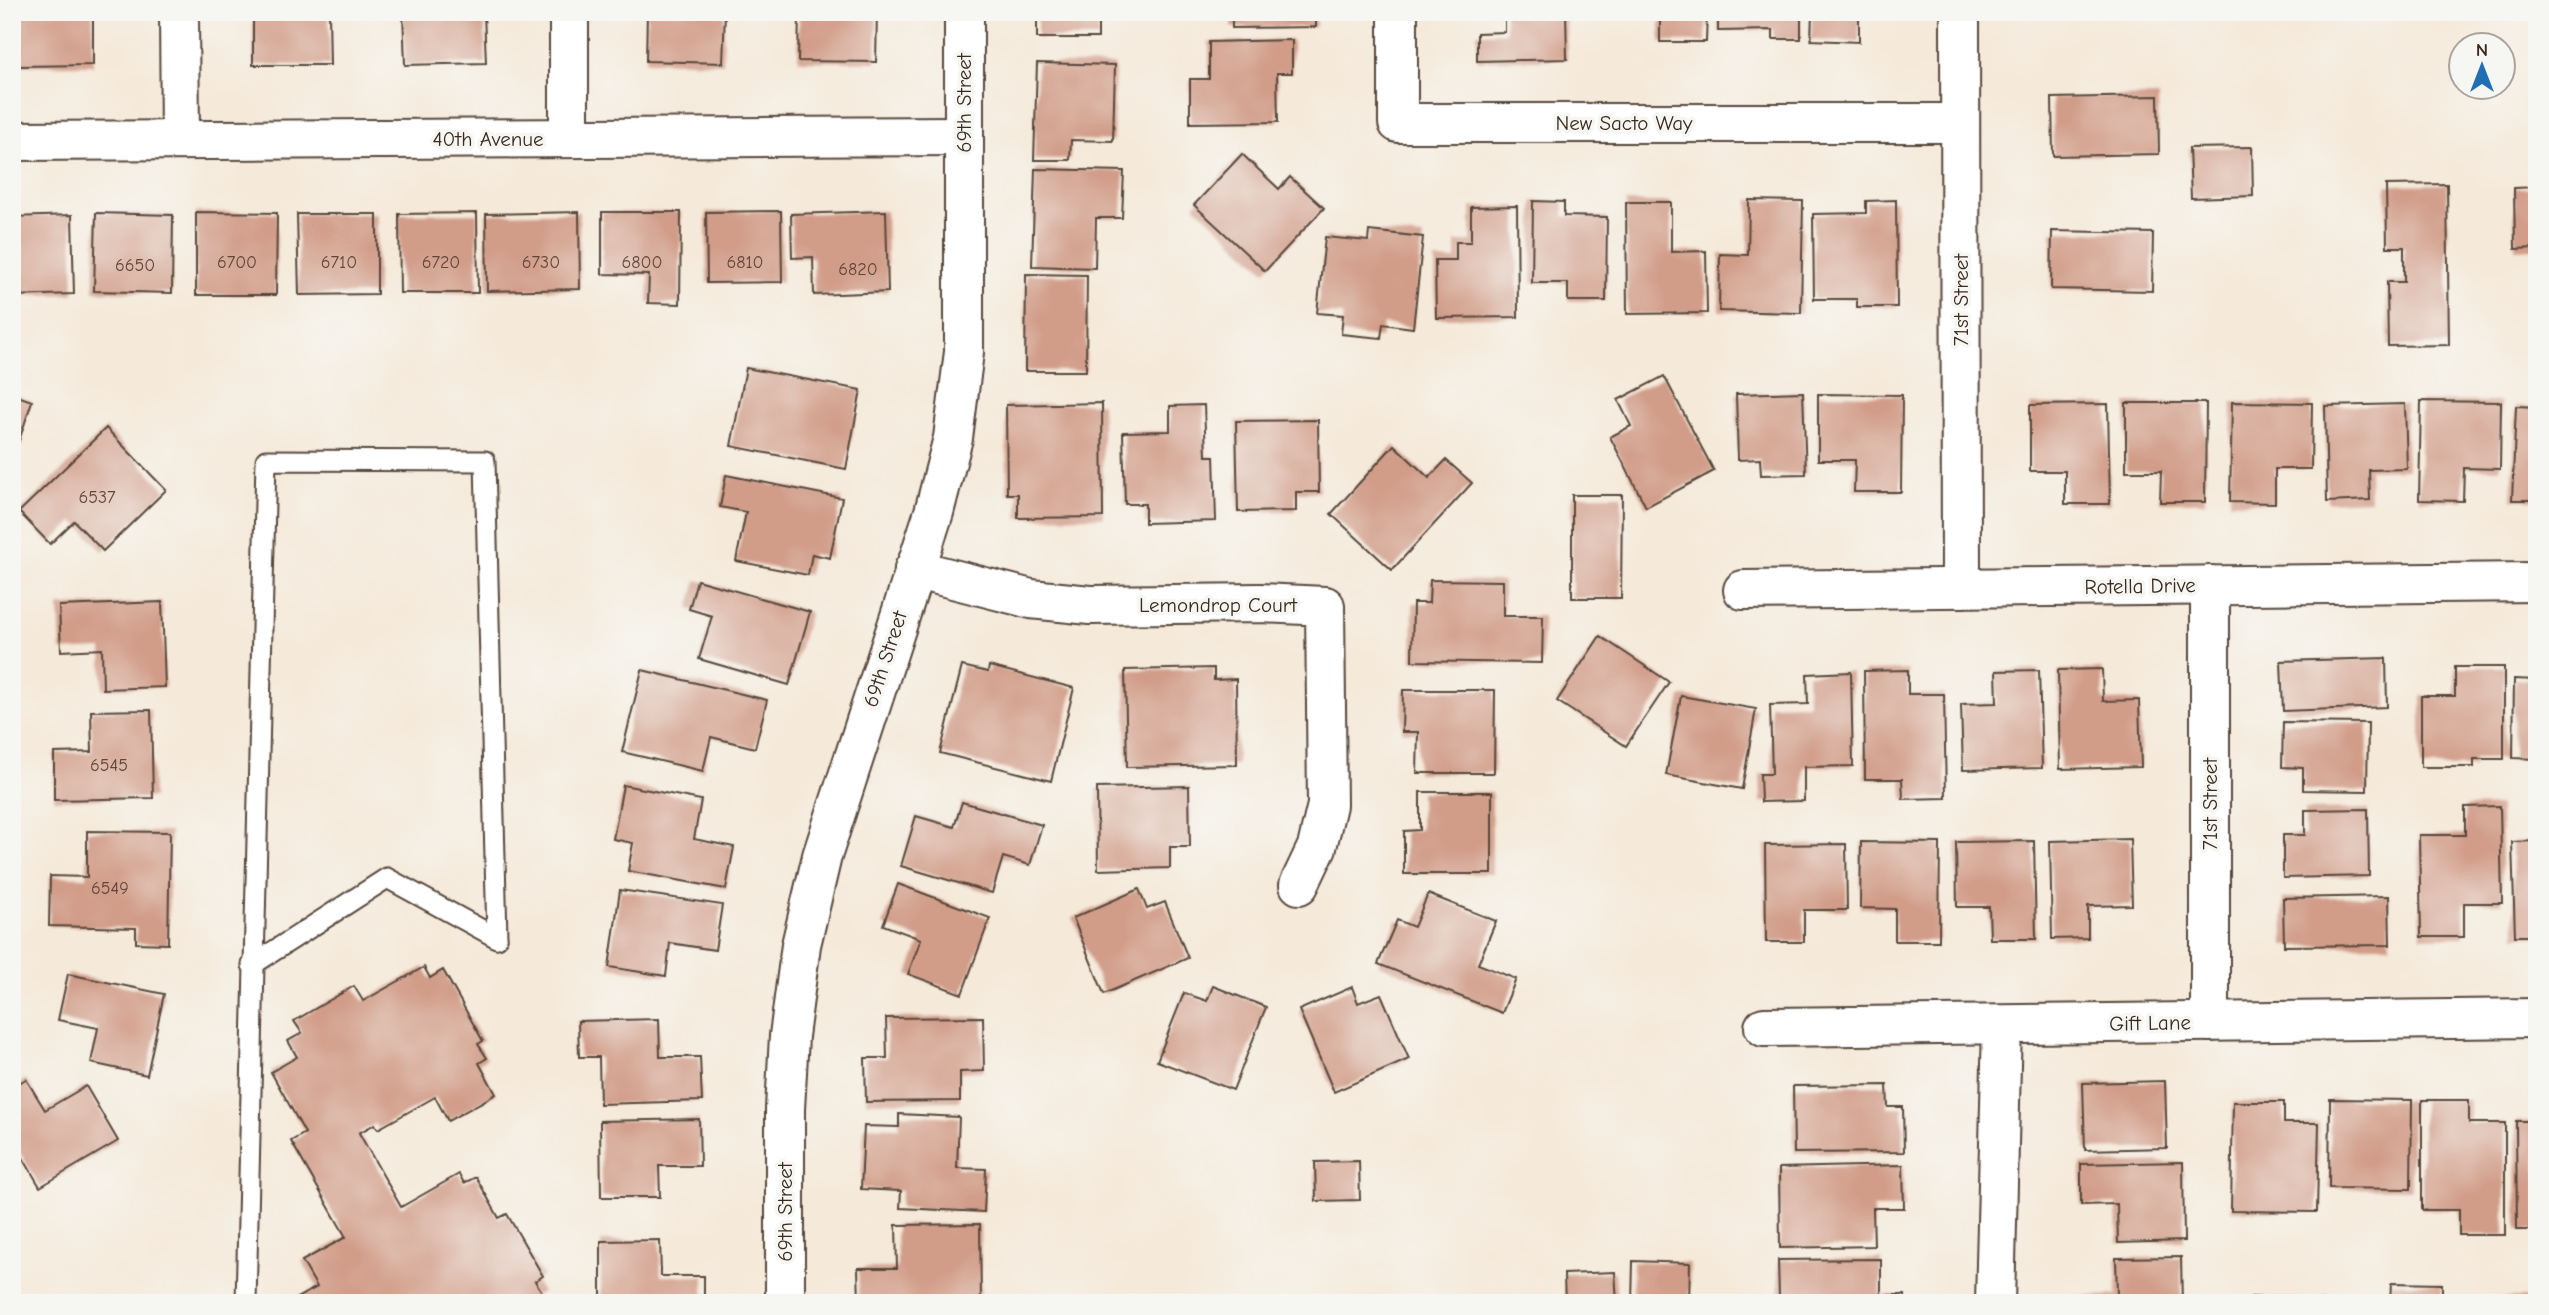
<svg xmlns="http://www.w3.org/2000/svg" width="2549" height="1315" viewBox="0 0 2549 1315" font-family="'Comic Neue',sans-serif">
  <rect width="100%" height="100%" fill="#f6f6f2"/>
  <filter id="ink" filterUnits="userSpaceOnUse"><feTurbulence type="fractalNoise" baseFrequency=".0143" numOctaves="2"/><feDisplacementMap in="SourceGraphic" scale="14" xChannelSelector="R" yChannelSelector="G"/><feConvolveMatrix kernelMatrix="1 2 1 2 8 2 1 2 1" color-interpolation-filters="sRGB"/></filter>
  <filter id="wash" filterUnits="userSpaceOnUse"><feTurbulence type="fractalNoise" baseFrequency=".00686" numOctaves="4" result="noise"/><feDisplacementMap in="SourceGraphic" scale="28" xChannelSelector="R" yChannelSelector="G"/><feGaussianBlur stdDeviation="1.57" result="paint"/><feColorMatrix in="noise" values="0 0 0 0 0 0 0 0 0 0 0 0 0 0 0 0 0 1.4 0 .05"/><feComposite in="paint" operator="in"/></filter>
  <g filter="url(#wash)">
    <rect width="100%" height="100%" fill="#f5e9d9"/>
    <g id="blocks">
      <g fill="#d19c88">
        <polygon points="18,12 93,12 93,65 18,66"/>
        <polygon points="253,12 329,12 330,65 253,65"/>
        <polygon points="403,12 484,12 486,63 405,65"/>
        <polygon points="647,12 725,12 723,63 646,61"/>
        <polygon points="799,12 877,12 876,62 798,61"/>
        <rect x="1037" y="12" width="61" height="26"/>
        <polygon points="1232,12 1316,12 1316,27 1232,28"/>
        <polygon points="1505,12 1566,12 1567,59 1477,61 1477,33 1505,32"/>
        <polygon points="1660,12 1707,12 1706,42 1660,42"/>
        <polygon points="1718,12 1801,12 1801,39 1773,39 1773,30 1718,31"/>
        <polygon points="1812,12 1859,12 1859,42 1811,40"/>
        <polygon points="1292,40 1292,73 1277,73 1278,122 1190,123 1190,79 1209,79 1209,42"/>
        <polygon points="1037,63 1115,65 1113,141 1071,140 1070,160 1034,160"/>
        <polygon points="2158,96 2159,154 2053,156 2052,98"/>
        <polygon points="2252,147 2253,196 2191,198 2189,148"/>
        <polygon points="1242,154 1279,189 1290,177 1324,208 1265,271 1194,205"/>
        <polygon points="1035,169 1124,171 1122,218 1096,218 1095,268 1032,266"/>
        <polygon points="2447,184 2449,345 2388,346 2387,282 2404,282 2404,247 2387,247 2386,185"/>
        <polygon points="2537,187 2537,248 2515,249 2514,188"/>
        <polygon points="1749,200 1803,201 1801,313 1719,311 1720,254 1748,255"/>
        <polygon points="1896,200 1897,307 1857,307 1857,299 1814,299 1813,214 1866,213 1866,201"/>
        <polygon points="1533,201 1564,202 1564,216 1607,217 1606,301 1568,301 1568,283 1532,283"/>
        <polygon points="1626,202 1671,202 1671,252 1706,251 1707,313 1627,314"/>
        <polygon points="1517,206 1518,317 1436,318 1435,260 1456,260 1456,242 1471,242 1471,207"/>
        <polygon points="781,211 782,282 707,283 706,212"/>
        <polygon points="886,211 888,292 814,295 813,257 792,258 791,214"/>
        <polygon points="196,212 277,213 276,295 196,295"/>
        <polygon points="579,212 580,289 487,291 486,214"/>
        <polygon points="602,212 681,212 680,304 648,303 649,275 602,274"/>
        <polygon points="96,213 173,215 172,293 94,291"/>
        <polygon points="477,213 478,293 400,293 399,214"/>
        <polygon points="297,214 377,214 377,294 299,295"/>
        <polygon points="72,215 74,294 12,296 12,217"/>
        <polygon points="1369,231 1423,237 1413,328 1383,324 1381,338 1341,334 1343,315 1317,313 1325,237 1368,241"/>
        <polygon points="2052,231 2153,233 2152,291 2051,289"/>
        <polygon points="1026,274 1087,275 1086,371 1025,371"/>
        <polygon points="746,368 861,390 846,469 731,446"/>
        <polygon points="1664,376 1714,471 1646,507 1610,437 1631,426 1618,400"/>
        <polygon points="1803,392 1806,474 1761,475 1760,459 1738,460 1736,394"/>
        <polygon points="12,394 32,401 13,459 12,459"/>
        <polygon points="1818,394 1902,395 1901,492 1854,492 1855,460 1818,460"/>
        <polygon points="2421,401 2501,402 2500,469 2464,468 2463,501 2419,500"/>
        <polygon points="2232,402 2312,403 2311,469 2275,469 2275,503 2230,502"/>
        <polygon points="1102,403 1103,517 1018,518 1018,494 1007,494 1006,405"/>
        <polygon points="2126,403 2206,403 2205,502 2160,502 2161,471 2126,471"/>
        <polygon points="2108,404 2110,504 2065,504 2065,471 2030,471 2030,405"/>
        <polygon points="2405,404 2407,469 2369,470 2370,500 2327,502 2325,406"/>
        <polygon points="1204,405 1206,456 1214,456 1216,521 1145,523 1145,504 1125,504 1123,432 1170,431 1170,406"/>
        <polygon points="2516,406 2537,407 2537,500 2512,500"/>
        <polygon points="1318,420 1319,492 1296,492 1296,511 1238,512 1236,421"/>
        <polygon points="106,428 166,490 103,551 74,521 50,544 19,512"/>
        <polygon points="1394,445 1429,478 1446,460 1472,483 1392,570 1331,514"/>
        <polygon points="726,475 842,498 830,558 812,554 808,575 736,561 746,512 720,507"/>
        <polygon points="1572,495 1622,495 1621,598 1572,598"/>
        <polygon points="697,580 810,612 789,685 699,659 712,616 689,609"/>
        <polygon points="1430,580 1503,581 1503,616 1543,616 1542,663 1412,661 1413,603 1429,603"/>
        <polygon points="162,602 165,687 103,689 102,649 61,651 59,606"/>
        <polygon points="1600,636 1669,682 1626,746 1557,701"/>
        <polygon points="2386,658 2387,707 2283,711 2281,661"/>
        <polygon points="962,666 988,672 989,666 1074,688 1051,781 940,753"/>
        <polygon points="2455,667 2504,667 2504,759 2474,759 2474,767 2421,767 2421,696 2455,696"/>
        <polygon points="1214,668 1214,680 1236,679 1237,765 1127,767 1125,670"/>
        <polygon points="2102,669 2103,701 2139,700 2141,767 2060,769 2058,670"/>
        <polygon points="642,670 767,700 755,748 711,737 703,771 622,752"/>
        <polygon points="1908,670 1908,694 1944,694 1946,798 1903,799 1902,779 1865,779 1864,671"/>
        <polygon points="2039,670 2042,768 1963,770 1961,704 1997,703 1996,671"/>
        <polygon points="1851,672 1853,766 1804,767 1804,801 1761,802 1760,774 1772,774 1770,705 1808,704 1807,674"/>
        <polygon points="2514,679 2537,680 2537,759 2513,758"/>
        <polygon points="1403,690 1495,690 1494,773 1417,773 1418,732 1402,732"/>
        <polygon points="1681,696 1756,709 1742,789 1666,775"/>
        <polygon points="151,710 153,798 54,800 54,753 92,752 91,711"/>
        <polygon points="2283,722 2368,723 2367,791 2303,790 2303,768 2282,767"/>
        <polygon points="623,785 701,800 694,839 734,847 726,889 628,871 633,843 613,839"/>
        <polygon points="1189,786 1190,847 1170,847 1170,868 1098,870 1097,788"/>
        <polygon points="1420,792 1492,792 1492,874 1404,874 1404,831 1420,830"/>
        <polygon points="962,802 1042,825 1030,865 1003,857 992,893 901,866 916,816 954,827"/>
        <polygon points="2500,806 2502,903 2464,903 2464,937 2421,937 2419,835 2465,835 2465,807"/>
        <polygon points="2368,809 2369,876 2283,878 2283,835 2305,835 2305,810"/>
        <polygon points="87,831 170,832 168,944 136,943 136,928 49,926 50,876 87,877"/>
        <polygon points="2130,839 2132,905 2088,906 2088,938 2052,939 2050,841"/>
        <polygon points="2034,841 2036,939 1990,939 1989,907 1957,907 1956,842"/>
        <polygon points="2537,841 2537,936 2515,936 2512,842"/>
        <polygon points="1861,842 1940,843 1939,941 1895,941 1895,909 1860,908"/>
        <polygon points="1846,844 1847,910 1804,910 1804,942 1766,942 1765,845"/>
        <polygon points="898,884 990,918 962,994 908,974 921,939 883,925"/>
        <polygon points="1139,889 1147,909 1165,902 1188,958 1104,994 1073,918"/>
        <polygon points="620,890 722,905 715,950 670,943 666,976 609,967"/>
        <polygon points="1428,894 1496,921 1478,964 1516,979 1502,1013 1378,964 1397,920 1414,927"/>
        <polygon points="2389,896 2390,945 2284,946 2283,898"/>
        <polygon points="424,967 430,978 443,970 483,1041 478,1044 487,1058 479,1063 496,1094 448,1121 435,1097 378,1129 375,1124 359,1133 401,1207 459,1174 464,1183 476,1177 499,1218 507,1214 543,1276 535,1281 542,1292 523,1303 295,1303 293,1300 317,1287 302,1261 346,1237 291,1141 305,1133 271,1072 297,1057 288,1041 302,1033 294,1021 354,986 363,1001"/>
        <polygon points="68,974 164,994 147,1075 91,1063 98,1028 58,1020"/>
        <polygon points="1213,986 1266,1007 1233,1090 1157,1061 1184,993 1207,1001"/>
        <polygon points="1352,987 1358,1003 1381,994 1409,1059 1334,1092 1299,1010"/>
        <polygon points="983,1017 984,1071 960,1072 960,1101 866,1102 865,1058 887,1058 886,1018"/>
        <polygon points="659,1019 660,1057 700,1057 702,1101 600,1104 599,1057 579,1057 578,1021"/>
        <polygon points="26,1079 45,1110 86,1086 118,1141 40,1187 12,1139 12,1087"/>
        <polygon points="2165,1081 2167,1148 2085,1150 2083,1083"/>
        <polygon points="1887,1085 1888,1107 1903,1107 1904,1152 1794,1153 1793,1086"/>
        <polygon points="2330,1099 2412,1100 2411,1189 2329,1188"/>
        <polygon points="2422,1100 2469,1100 2469,1123 2505,1123 2505,1235 2459,1235 2459,1210 2422,1210"/>
        <polygon points="2233,1102 2284,1102 2284,1123 2319,1123 2317,1212 2231,1211"/>
        <polygon points="899,1114 959,1117 957,1168 986,1169 984,1212 900,1208 901,1191 861,1189 864,1126 899,1127"/>
        <polygon points="699,1119 700,1166 659,1166 660,1197 601,1197 600,1121"/>
        <polygon points="2516,1121 2537,1121 2537,1230 2517,1230"/>
        <polygon points="1359,1161 1360,1200 1316,1201 1315,1162"/>
        <polygon points="2183,1162 2184,1241 2118,1243 2117,1204 2081,1205 2081,1164"/>
        <polygon points="1903,1165 1904,1208 1873,1208 1874,1246 1780,1248 1779,1168"/>
        <polygon points="980,1224 981,1303 859,1303 858,1268 897,1268 896,1225"/>
        <polygon points="660,1240 661,1276 704,1276 704,1303 601,1303 601,1241"/>
        <polygon points="2181,1257 2182,1303 2082,1303 2082,1296 2117,1295 2116,1258"/>
        <polygon points="1881,1259 1881,1295 1905,1295 1905,1303 1794,1303 1794,1297 1779,1297 1778,1260"/>
        <polygon points="1633,1261 1690,1263 1689,1303 1632,1303"/>
        <polygon points="1615,1272 1617,1303 1565,1303 1564,1274"/>
        <polygon points="2391,1283 2442,1284 2442,1303 2390,1303"/>
        <polygon points="2251,1297 2325,1301 2324,1303 2251,1303"/>
        <polygon points="2537,1298 2537,1303 2457,1303 2457,1299"/>
      </g>
    </g>
  </g>
  <g filter="url(#ink)">
    <use href="#blocks" fill-opacity="0" stroke="#57473a" stroke-width="2"/>
    <g fill="none" stroke-linecap="round" stroke-linejoin="round">
      <g stroke="#57473a" stroke-width="23">
        <g id="service">
          <polyline points="252,965 387,878 497,938"/>
          <polyline points="246,1303 266,460 485,461 497,938"/>
        </g>
      </g>
      <g stroke="#57473a" stroke-width="42">
        <g id="minor">
          <polyline points="179,12 180,140"/>
          <polyline points="569,12 569,138"/>
          <polyline points="1398,12 1398,123 1960,123"/>
          <polyline points="1960,12 1961,588"/>
          <polyline points="12,141 964,136"/>
          <polyline points="914,569 1031,599 1090,605 1260,603 1325,606 1327,805 1317,847 1299,885"/>
          <polyline points="2210,585 2210,1022"/>
          <polyline points="1743,590 2537,582"/>
          <polyline points="1764,1027 2537,1018"/>
          <polyline points="785,1303 785,1109 789,1036 801,945 822,856 934,512 953,438 964,352 964,12"/>
          <polyline points="1995,1303 2002,1025"/>
        </g>
      </g>
      <use href="#service" stroke="#fff" stroke-width="19"/>
      <use href="#minor" stroke="#fff" stroke-width="38"/>
    </g>
  </g>
  <g text-anchor="middle" stroke-width="7" stroke-linejoin="round" paint-order="stroke">
    <g font-size="18" fill="#604638">
      <text x="237" y="268">6700</text>
      <text x="339" y="268">6710</text>
      <text x="441" y="268">6720</text>
      <text x="541" y="268">6730</text>
      <text x="642" y="268">6800</text>
      <text x="745" y="268">6810</text>
      <text x="135" y="271">6650</text>
      <text x="858" y="275">6820</text>
      <text x="97" y="503">6537</text>
      <text x="109" y="771">6545</text>
      <text x="110" y="894">6549</text>
    </g>
    <g font-size="21" fill="#3b2a1e" stroke="#f6f6f2">
      <text transform="translate(964 103) rotate(-90)" y="7">69th Street</text>
      <text x="1624" y="130">New Sacto Way</text>
      <text x="488" y="146">40th Avenue</text>
      <text transform="translate(1961 300) rotate(-90)" y="7">71st Street</text>
      <text transform="translate(2140 586) rotate(-1)" y="7">Rotella Drive</text>
      <text x="1218" y="612">Lemondrop Court</text>
      <text transform="translate(885 659) rotate(-72)" y="7">69th Street</text>
      <text transform="translate(2210 804) rotate(-90)" y="7">71st Street</text>
      <text transform="translate(2150 1023) rotate(-1)" y="7">Gift Lane</text>
      <text transform="translate(785 1212) rotate(-90)" y="7">69th Street</text>
    </g>
  </g>
  <rect width="2549" height="1315" fill="none" stroke="#f6f6f2" stroke-width="42"/>
  <g transform="translate(2482 66)"><circle r="33" fill="#f6f6f2" stroke="#aba49d" stroke-width="2"/>
  <path d="M0-5L12 26L0 18L-12 26Z" fill="#1f6fb2"/>
  <text y="-10" font-size="19" font-weight="bold" text-anchor="middle" fill="#3b2a1e">N</text>
  </g>
</svg>
